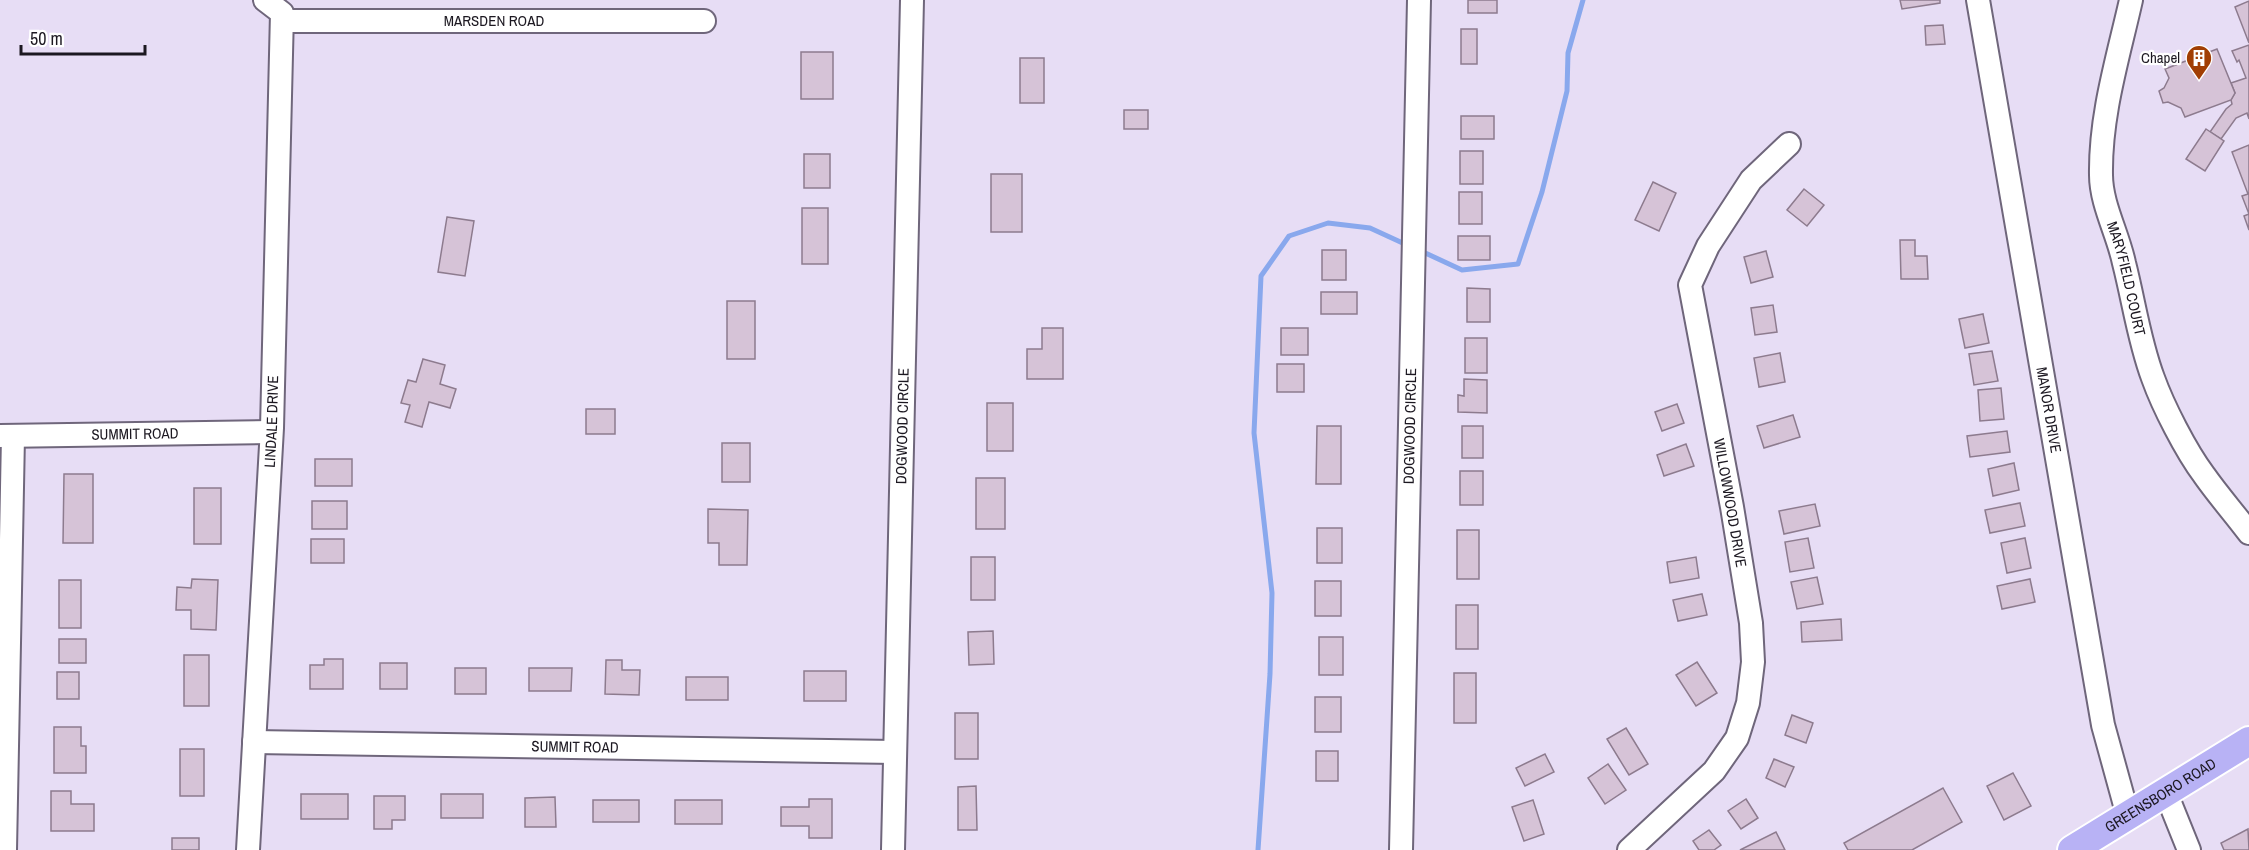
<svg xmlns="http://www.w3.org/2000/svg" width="2249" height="850" viewBox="0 0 2249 850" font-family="'Archivo Narrow',sans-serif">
  <rect width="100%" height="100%" fill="#e7ddf5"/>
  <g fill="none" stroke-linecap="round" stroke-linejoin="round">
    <g stroke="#89a8ed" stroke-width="5">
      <polyline points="1421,251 1462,270 1518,264 1542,192 1567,91 1568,53 1583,0"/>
      <polyline points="1258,850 1270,674 1272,593 1254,433 1261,276 1289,236 1328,223 1370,228 1407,245"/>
    </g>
  </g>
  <g fill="#d6c3d7" stroke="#8d7b8e" stroke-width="1.5">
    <rect x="1468" y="0" width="29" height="13"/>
    <polygon points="1900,0 1940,0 1940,3 1902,9"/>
    <polygon points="2249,1 2249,43 2235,7"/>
    <polygon points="1943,25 1945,44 1926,45 1925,26"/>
    <rect x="1461" y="29" width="16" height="35"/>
    <polygon points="2249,45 2249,119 2247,113 2236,118 2221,139 2210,132 2226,109 2232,104 2231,100 2235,93 2231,83 2246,78 2239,60 2237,62 2232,51"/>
    <polygon points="2217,49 2235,93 2231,100 2185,117 2181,108 2168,102 2163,103 2159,91 2164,88 2169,78 2165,69"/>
    <rect x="801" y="52" width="32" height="47"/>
    <rect x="1020" y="58" width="24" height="45"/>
    <rect x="1124" y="110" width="24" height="19"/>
    <rect x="1461" y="116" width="33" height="23"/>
    <polygon points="2206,129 2224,141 2205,171 2186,159"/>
    <polygon points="2249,145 2249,230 2244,216 2249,214 2242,196 2248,194 2232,152"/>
    <rect x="1460" y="151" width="23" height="33"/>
    <rect x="804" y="154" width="26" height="34"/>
    <rect x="991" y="174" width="31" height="58"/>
    <polygon points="1653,182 1676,193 1659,231 1635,220"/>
    <polygon points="1804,189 1824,205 1807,226 1787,210"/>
    <rect x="1459" y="192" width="23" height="32"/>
    <rect x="802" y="208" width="26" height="56"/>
    <polygon points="447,217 474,221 465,276 438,272"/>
    <rect x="1458" y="236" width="32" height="24"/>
    <polygon points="1900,240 1915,240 1915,256 1927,256 1928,279 1901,279"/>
    <rect x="1322" y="250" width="24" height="30"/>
    <polygon points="1766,251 1773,277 1751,283 1744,257"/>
    <polygon points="1467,288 1490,289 1490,322 1467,322"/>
    <rect x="1321" y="292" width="36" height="22"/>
    <rect x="727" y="301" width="28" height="58"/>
    <polygon points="1773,305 1777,332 1755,335 1751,308"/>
    <polygon points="1983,314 1989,343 1965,348 1959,319"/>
    <polygon points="1042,328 1063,328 1063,379 1027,379 1027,349 1042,349"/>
    <rect x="1281" y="328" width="27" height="27"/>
    <rect x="1465" y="338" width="22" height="35"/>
    <polygon points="1992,351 1998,381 1974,385 1969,354"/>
    <polygon points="1780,353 1785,382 1759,387 1754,358"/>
    <polygon points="423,359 445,365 440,384 456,389 450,408 429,402 422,427 405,422 410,405 401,403 408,380 416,382"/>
    <rect x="1277" y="364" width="27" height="28"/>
    <polygon points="1464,379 1487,380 1487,413 1458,412 1458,395 1464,396"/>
    <polygon points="2001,388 2004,419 1980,421 1978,390"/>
    <rect x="987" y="403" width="26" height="48"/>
    <polygon points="1677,404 1684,423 1662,431 1655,412"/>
    <rect x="586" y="409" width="29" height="25"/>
    <polygon points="1793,415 1800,437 1764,448 1757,426"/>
    <polygon points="1317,426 1341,426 1341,484 1316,484"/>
    <rect x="1462" y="426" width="21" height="32"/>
    <polygon points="2007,431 2010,452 1970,457 1967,436"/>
    <rect x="722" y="443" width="28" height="39"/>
    <polygon points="1686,444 1694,466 1664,476 1657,455"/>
    <rect x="315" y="459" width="37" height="27"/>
    <polygon points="2014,463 2019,490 1993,496 1988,469"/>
    <rect x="1460" y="471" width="23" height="34"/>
    <polygon points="64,474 93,474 93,543 63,543"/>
    <rect x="976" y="478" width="29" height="51"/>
    <rect x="194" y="488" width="27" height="56"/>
    <rect x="312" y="501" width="35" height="28"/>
    <polygon points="2020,503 2025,526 1990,533 1985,510"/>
    <polygon points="1815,504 1820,526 1784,534 1779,511"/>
    <polygon points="708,509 748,510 747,565 719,565 719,543 708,543"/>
    <rect x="1317" y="528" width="25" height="35"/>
    <rect x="1457" y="530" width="22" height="49"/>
    <polygon points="1808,538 1814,568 1790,572 1785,542"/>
    <polygon points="2025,538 2031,568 2007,573 2001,543"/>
    <rect x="311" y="539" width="33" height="24"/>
    <rect x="971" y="557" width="24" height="43"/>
    <polygon points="1696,557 1699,578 1670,583 1667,562"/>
    <polygon points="1817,577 1823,604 1797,609 1791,582"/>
    <polygon points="192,579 218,580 216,630 191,629 191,610 176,610 177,587 191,588"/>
    <polygon points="2030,579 2035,602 2002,609 1997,586"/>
    <rect x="59" y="580" width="22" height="48"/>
    <rect x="1315" y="581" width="26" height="35"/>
    <polygon points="1702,594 1707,615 1678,621 1673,600"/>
    <rect x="1456" y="605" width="22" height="44"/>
    <polygon points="1841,619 1842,640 1802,642 1801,622"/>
    <polygon points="993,631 994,664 969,665 968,632"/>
    <rect x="1319" y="637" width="24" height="38"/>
    <rect x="59" y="639" width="27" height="24"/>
    <rect x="184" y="655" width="25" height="51"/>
    <polygon points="324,659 343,659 343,689 310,689 310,665 324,665"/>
    <polygon points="606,660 622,660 622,670 640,670 639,695 605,694"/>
    <polygon points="1697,662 1717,693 1696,706 1676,675"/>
    <rect x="380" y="663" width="27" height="26"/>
    <rect x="455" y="668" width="31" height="26"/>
    <polygon points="529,668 572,668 571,691 529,691"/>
    <rect x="804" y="671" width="42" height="30"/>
    <rect x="57" y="672" width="22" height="27"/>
    <rect x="1454" y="673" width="22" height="50"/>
    <rect x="686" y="677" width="42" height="23"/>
    <rect x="1315" y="697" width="26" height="35"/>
    <rect x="955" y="713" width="23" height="46"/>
    <polygon points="1792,715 1813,723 1806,743 1785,735"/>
    <polygon points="54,727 81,727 81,746 86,746 86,773 54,773"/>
    <polygon points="1626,728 1648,764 1629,775 1607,739"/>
    <rect x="180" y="749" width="24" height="47"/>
    <rect x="1316" y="751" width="22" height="30"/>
    <polygon points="1545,754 1554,772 1525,786 1516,768"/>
    <polygon points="1774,759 1794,767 1785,787 1766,778"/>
    <polygon points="1608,764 1626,790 1605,804 1588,778"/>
    <polygon points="2013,773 2031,806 2004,820 1987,786"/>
    <polygon points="976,786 977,830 958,830 958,787"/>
    <polygon points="1943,788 1962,822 1912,850 1848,850 1844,843"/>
    <polygon points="51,791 71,791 71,804 94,804 94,831 51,831"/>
    <rect x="301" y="794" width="47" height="25"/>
    <rect x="441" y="794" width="42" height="24"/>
    <polygon points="374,796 405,796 405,820 392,820 392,829 374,829"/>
    <polygon points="555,797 556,827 525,827 525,798"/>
    <polygon points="809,799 832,799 832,838 809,838 809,826 781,826 781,807 809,807"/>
    <polygon points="1746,799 1758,818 1741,829 1728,811"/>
    <rect x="593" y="800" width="46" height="22"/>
    <rect x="675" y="800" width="47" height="24"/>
    <polygon points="1533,800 1544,834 1524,841 1512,807"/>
    <polygon points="2248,829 2249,850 2224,850 2221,843"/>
    <polygon points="1709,830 1721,845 1714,850 1699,850 1693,841"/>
    <polygon points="1776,832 1785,850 1740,850"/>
    <rect x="172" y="838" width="27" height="12"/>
  </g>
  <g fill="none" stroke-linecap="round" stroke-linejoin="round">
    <g stroke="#6f667b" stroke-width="26">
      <g id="minor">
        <path id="s1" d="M1978,0L2103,725L2128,816"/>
        <path id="s2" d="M2131,0C2118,58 2100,115 2101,175C2101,204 2118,234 2124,263C2134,302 2139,341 2153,378C2163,406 2186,451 2204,475C2218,495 2234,513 2249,533"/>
        <path id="s3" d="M282,21H704"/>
        <path id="s4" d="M0,436L271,432"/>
        <path id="s5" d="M254,742L895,752"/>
        <polyline points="2166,793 2189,850"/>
        <polyline points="5,850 13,436"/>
        <path id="s6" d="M248,850L272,428L282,13L265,0"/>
        <path id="s7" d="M893,850L912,0"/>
        <path id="s8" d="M1401,850L1419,0"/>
        <polyline points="1629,850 1714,771 1737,738 1748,703 1753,662 1751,623 1732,507 1690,285 1708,246 1751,180 1789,144"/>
      </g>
    </g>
    <g stroke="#fff" stroke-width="32">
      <g id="major">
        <path id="s9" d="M2072,850L2249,741"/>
      </g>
    </g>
    <use href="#minor" stroke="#fff" stroke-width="22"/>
    <use href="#major" stroke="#b8b2f5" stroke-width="28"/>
  </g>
  <defs>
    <g id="building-pin" transform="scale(1.35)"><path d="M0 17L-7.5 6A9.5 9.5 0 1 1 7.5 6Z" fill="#a13e03" stroke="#fff"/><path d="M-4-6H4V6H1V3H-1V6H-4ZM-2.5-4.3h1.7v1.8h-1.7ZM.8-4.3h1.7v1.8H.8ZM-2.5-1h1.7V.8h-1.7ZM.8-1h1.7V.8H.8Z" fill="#fff"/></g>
  </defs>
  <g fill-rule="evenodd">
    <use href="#building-pin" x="2199" y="58"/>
  </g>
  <g text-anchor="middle" stroke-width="4.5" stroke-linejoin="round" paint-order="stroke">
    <g font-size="15" fill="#1c1821" stroke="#fff">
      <text dy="5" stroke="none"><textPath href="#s3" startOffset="212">MARSDEN ROAD</textPath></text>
      <text dy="5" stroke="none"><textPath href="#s2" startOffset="285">MARYFIELD COURT</textPath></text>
      <text dy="5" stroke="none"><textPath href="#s1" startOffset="416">MANOR DRIVE</textPath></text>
      <text dy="5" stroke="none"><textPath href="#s6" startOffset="429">LINDALE DRIVE</textPath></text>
      <text dy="5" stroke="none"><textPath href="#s7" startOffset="424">DOGWOOD CIRCLE</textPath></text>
      <text dy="5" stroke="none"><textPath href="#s8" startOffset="424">DOGWOOD CIRCLE</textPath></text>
      <text dy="5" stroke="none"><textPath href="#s4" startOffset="135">SUMMIT ROAD</textPath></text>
      <text transform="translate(1730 503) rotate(80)" y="5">WILLOWWOOD DRIVE</text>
      <text dy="5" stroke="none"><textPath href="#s5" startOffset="321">SUMMIT ROAD</textPath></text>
      <text dy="5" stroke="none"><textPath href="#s9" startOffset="104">GREENSBORO ROAD</textPath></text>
    </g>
    <g font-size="15" fill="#1c1821" stroke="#fff" text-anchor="end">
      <text x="2180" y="63">Chapel</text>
    </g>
  </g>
  <path d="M21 45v9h124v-9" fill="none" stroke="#1c1821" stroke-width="3"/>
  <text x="30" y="45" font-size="18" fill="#1c1821" stroke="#ffffff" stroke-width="4.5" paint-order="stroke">50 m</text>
</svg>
